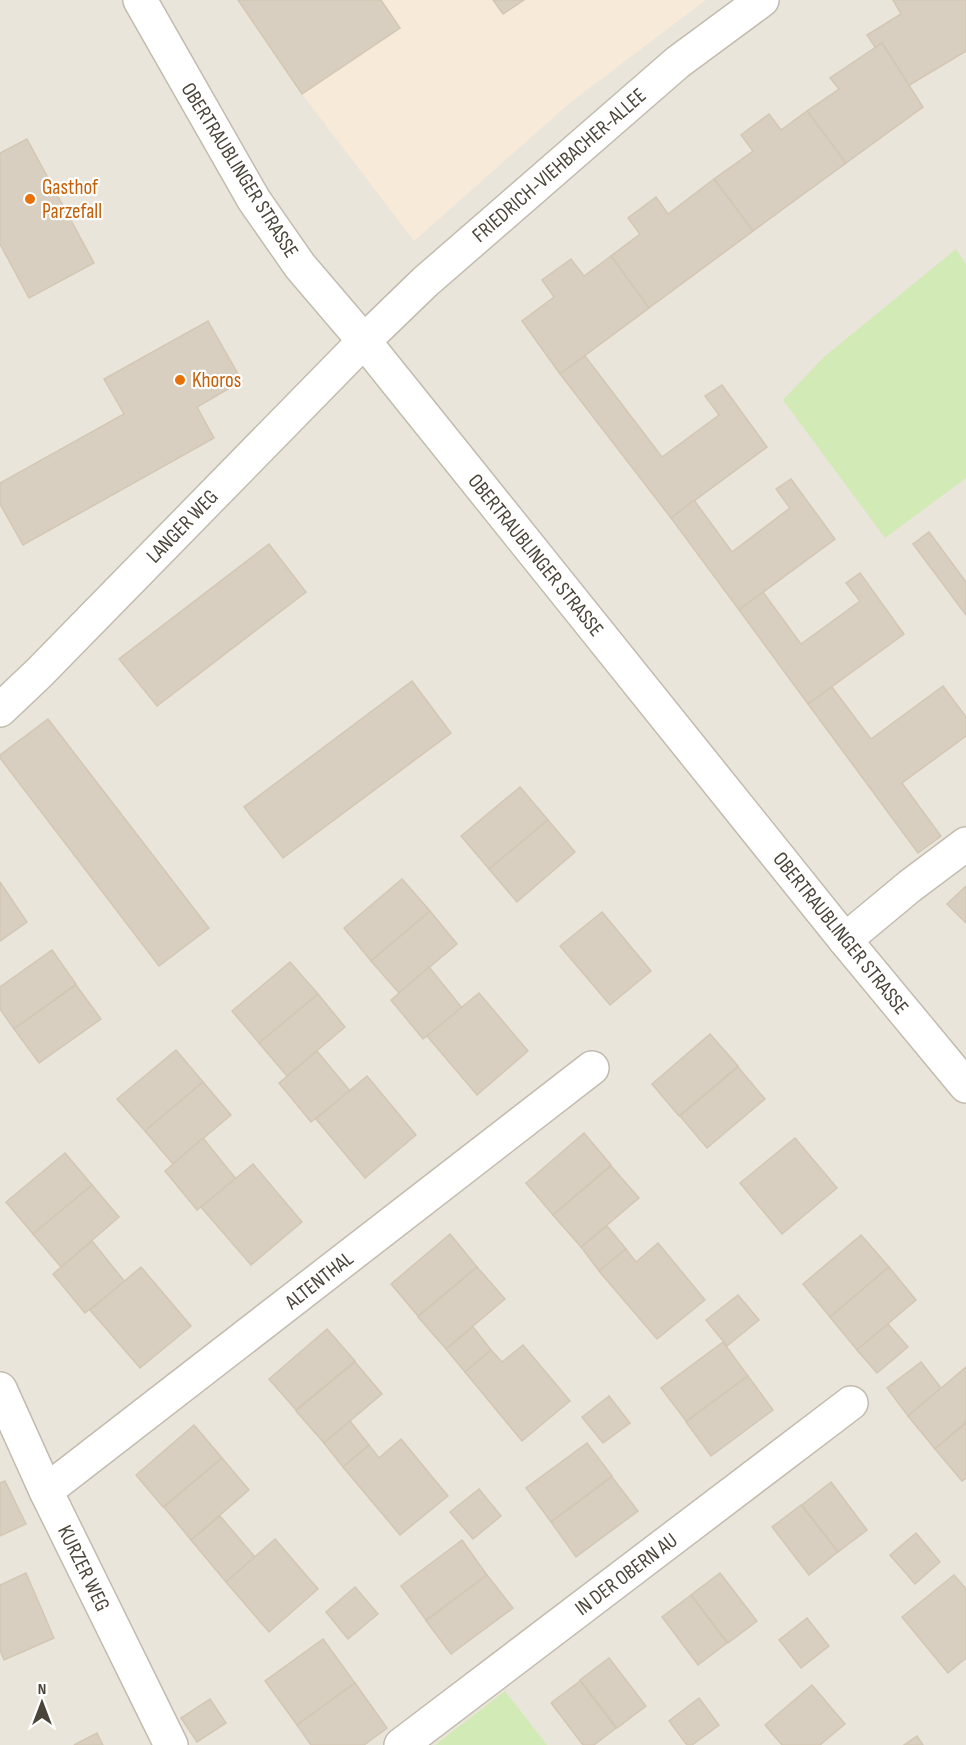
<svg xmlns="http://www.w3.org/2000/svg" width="966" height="1745" viewBox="0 0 966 1745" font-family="'Sofia Sans Condensed',sans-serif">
  <rect width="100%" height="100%" fill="#f6f3ec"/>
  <rect fill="#eae5da" x="0" y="0" width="966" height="1745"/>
  <polygon fill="#f7ead8" points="238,0 706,0 571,102 414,241 302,94"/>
  <g fill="#d2eab5">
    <polygon points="956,249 966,264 966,478 885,538 783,400 824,357"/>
    <polygon points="505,1691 547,1745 435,1745"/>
  </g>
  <g fill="#d8cfc1" stroke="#d3c7b4" stroke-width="1.5">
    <polygon points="238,0 381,0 400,28 302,94"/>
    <polygon points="493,0 524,0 503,14"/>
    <polygon points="893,0 966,0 966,51 908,86 882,43 875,47 867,35 901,14"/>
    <polygon points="882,43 923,107 846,163 807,111 839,89 830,78"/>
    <polygon points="807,111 846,163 753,231 714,179 753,151 741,135 769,114 781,130"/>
    <polygon points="27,139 94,263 29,298 0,244 0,153"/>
    <polygon points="714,179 753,231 649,308 611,256 640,234 628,218 656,197 668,214"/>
    <polygon points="611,256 649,308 560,374 522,321 554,297 542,280 571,259 584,276"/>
    <polygon points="208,321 242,381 197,407 214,438 23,545 0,504 0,483 124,414 104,379"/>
    <polygon points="585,356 662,457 719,415 705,396 722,385 767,447 671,518 560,374"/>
    <polygon points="791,479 835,539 739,610 671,518 694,500 732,552 790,508 776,489"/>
    <polygon points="929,532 966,582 966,615 913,544"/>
    <polygon points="269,544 306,592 157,706 119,659"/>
    <polygon points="860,573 904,634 808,704 739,610 763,592 801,644 860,601 846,583"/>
    <polygon points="412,681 451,733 283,858 244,807"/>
    <polygon points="943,686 966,717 966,736 902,783 941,836 918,853 808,704 832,687 871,739"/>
    <polygon points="48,719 209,928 159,966 0,758 0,755"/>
    <polygon points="520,787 548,820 489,869 461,836"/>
    <polygon points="548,820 575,852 517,902 489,869"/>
    <polygon points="402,879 430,911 371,961 344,928"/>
    <polygon points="0,882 27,922 0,941"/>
    <polygon points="966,886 966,923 947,904"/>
    <polygon points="430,911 457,944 399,993 371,961"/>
    <polygon points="602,912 651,971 610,1005 560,946"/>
    <polygon points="52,950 76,984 14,1029 0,1009 0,987"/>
    <polygon points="290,962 318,994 259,1043 232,1011"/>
    <polygon points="429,967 462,1008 423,1039 391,1000"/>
    <polygon points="76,985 101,1019 39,1063 14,1029"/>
    <polygon points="479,993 528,1051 477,1095 427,1036"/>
    <polygon points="318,994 345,1027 287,1076 259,1043"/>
    <polygon points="710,1034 738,1066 679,1116 652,1084"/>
    <polygon points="176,1050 203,1082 145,1131 117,1099"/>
    <polygon points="317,1051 350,1091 311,1122 279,1083"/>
    <polygon points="738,1067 765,1099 707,1148 680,1116"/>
    <polygon points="367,1076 416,1135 365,1178 316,1119"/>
    <polygon points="203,1082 231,1115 173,1164 145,1131"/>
    <polygon points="584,1133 611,1165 553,1215 526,1183"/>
    <polygon points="203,1138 236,1179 197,1210 165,1171"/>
    <polygon points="795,1138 837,1188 782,1234 740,1183"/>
    <polygon points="65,1153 92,1185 33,1234 6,1202"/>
    <polygon points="253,1164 302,1222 251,1265 201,1207"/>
    <polygon points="611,1166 639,1198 581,1247 553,1215"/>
    <polygon points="92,1185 119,1217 61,1267 33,1234"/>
    <polygon points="607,1226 626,1249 599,1271 581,1247"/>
    <polygon points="450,1234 477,1267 418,1316 391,1284"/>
    <polygon points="861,1235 889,1267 830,1317 803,1284"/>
    <polygon points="92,1241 125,1282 85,1313 53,1274"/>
    <polygon points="658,1243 705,1300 657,1339 599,1271 626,1249 636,1262"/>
    <polygon points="141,1267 191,1326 140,1368 90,1310"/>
    <polygon points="477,1267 505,1299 446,1349 418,1317"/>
    <polygon points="889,1267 916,1300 857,1350 830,1317"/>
    <polygon points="738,1295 759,1320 727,1346 706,1320"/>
    <polygon points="888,1324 908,1347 877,1373 857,1350"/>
    <polygon points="473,1327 491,1350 465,1372 446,1349"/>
    <polygon points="327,1329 355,1361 296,1410 269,1379"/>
    <polygon points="723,1342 748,1376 686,1421 661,1388"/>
    <polygon points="523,1345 570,1401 522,1441 465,1372 491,1350 502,1362"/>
    <polygon points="355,1362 382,1394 324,1443 296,1411"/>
    <polygon points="921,1362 941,1388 908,1416 887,1388"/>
    <polygon points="966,1367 966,1422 935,1449 908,1416"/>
    <polygon points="748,1376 773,1410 711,1456 686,1422"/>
    <polygon points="609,1396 630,1423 603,1443 582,1417"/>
    <polygon points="350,1421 369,1445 343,1467 324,1443"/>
    <polygon points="966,1423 966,1478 962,1481 935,1449"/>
    <polygon points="194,1425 222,1458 163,1507 136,1475"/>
    <polygon points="401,1439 448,1496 400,1535 343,1467 369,1445 379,1458"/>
    <polygon points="587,1443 612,1476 551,1522 526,1488"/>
    <polygon points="222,1458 249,1490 191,1540 164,1507"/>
    <polygon points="612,1477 638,1511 576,1557 551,1522"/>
    <polygon points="5,1481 26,1524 0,1536 0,1483"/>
    <polygon points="831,1482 867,1530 838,1552 802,1505"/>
    <polygon points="479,1489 501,1516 473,1539 450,1512"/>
    <polygon points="801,1505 838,1552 809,1575 772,1527"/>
    <polygon points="220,1516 255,1557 226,1582 191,1540"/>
    <polygon points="916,1533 940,1562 915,1584 890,1555"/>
    <polygon points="275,1539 318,1589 269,1632 226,1582"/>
    <polygon points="462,1540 487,1575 426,1620 401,1586"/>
    <polygon points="26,1573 54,1638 4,1660 0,1650 0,1585"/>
    <polygon points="720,1573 757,1621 728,1643 691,1595"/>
    <polygon points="487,1575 513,1608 451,1654 426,1621"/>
    <polygon points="954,1575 966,1589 966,1658 948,1673 902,1617"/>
    <polygon points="355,1587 378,1614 348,1639 326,1612"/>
    <polygon points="691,1595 727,1643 698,1665 662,1617"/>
    <polygon points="807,1618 829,1646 801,1668 779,1640"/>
    <polygon points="323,1639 355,1683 297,1725 265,1681"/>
    <polygon points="609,1658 646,1706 617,1728 580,1680"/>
    <polygon points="580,1681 616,1728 594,1745 583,1745 551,1703"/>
    <polygon points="355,1683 387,1728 364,1745 311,1745 297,1725"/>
    <polygon points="812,1685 845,1724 820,1745 782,1745 765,1725"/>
    <polygon points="699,1698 719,1725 692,1745 687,1745 669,1721"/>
    <polygon points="210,1699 226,1723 197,1742 181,1718"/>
    <polygon points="97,1733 103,1745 74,1745"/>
    <polygon points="917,1736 923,1745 904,1745"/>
  </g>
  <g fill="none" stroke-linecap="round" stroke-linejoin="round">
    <g stroke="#c2bbae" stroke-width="36">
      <g id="minor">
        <polyline points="140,0 254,200 300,266 364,341 845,940 966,1086"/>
        <polyline points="0,710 39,673 364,341 425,282 678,62 762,0"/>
        <polyline points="845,940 910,886 966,844"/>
        <polyline points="0,1389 46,1491 171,1745"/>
        <polyline points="46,1491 592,1068"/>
        <polyline points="401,1745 851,1403"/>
      </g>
    </g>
    <use href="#minor" stroke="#fff" stroke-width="33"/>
  </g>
  <g fill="#e8710a" stroke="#fff" stroke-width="2">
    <circle cx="30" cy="199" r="6"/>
    <circle cx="180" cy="380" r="6"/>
  </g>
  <g text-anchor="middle" stroke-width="4.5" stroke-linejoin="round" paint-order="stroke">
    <g font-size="21" fill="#4b4439" stroke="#fff">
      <text transform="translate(559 165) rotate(-41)" y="7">FRIEDRICH-VIEHBACHER-ALLEE</text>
      <text transform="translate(240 170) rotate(58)" y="7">OBERTRAUBLINGER STRASSE</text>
      <text transform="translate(182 526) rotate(-46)" y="7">LANGER WEG</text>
      <text transform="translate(536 555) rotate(51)" y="7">OBERTRAUBLINGER STRASSE</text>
      <text transform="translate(841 933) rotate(51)" y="7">OBERTRAUBLINGER STRASSE</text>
      <text transform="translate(319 1280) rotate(-38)" y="7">ALTENTHAL</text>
      <text transform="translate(84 1568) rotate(64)" y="7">KURZER WEG</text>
      <text transform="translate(626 1574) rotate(-37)" y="7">IN DER OBERN AU</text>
    </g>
    <g font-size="21" fill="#c56008" stroke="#fff" text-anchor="start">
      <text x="42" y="194">Gasthof<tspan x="42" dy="24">Parzefall</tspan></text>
      <text x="192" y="387">Khoros</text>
    </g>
  </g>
  <g transform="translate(42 1703)" stroke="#ffffff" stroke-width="4.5" paint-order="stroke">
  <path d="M0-4.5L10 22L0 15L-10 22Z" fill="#4b4439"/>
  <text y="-9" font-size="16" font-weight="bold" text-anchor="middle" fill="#4b4439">N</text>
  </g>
</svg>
